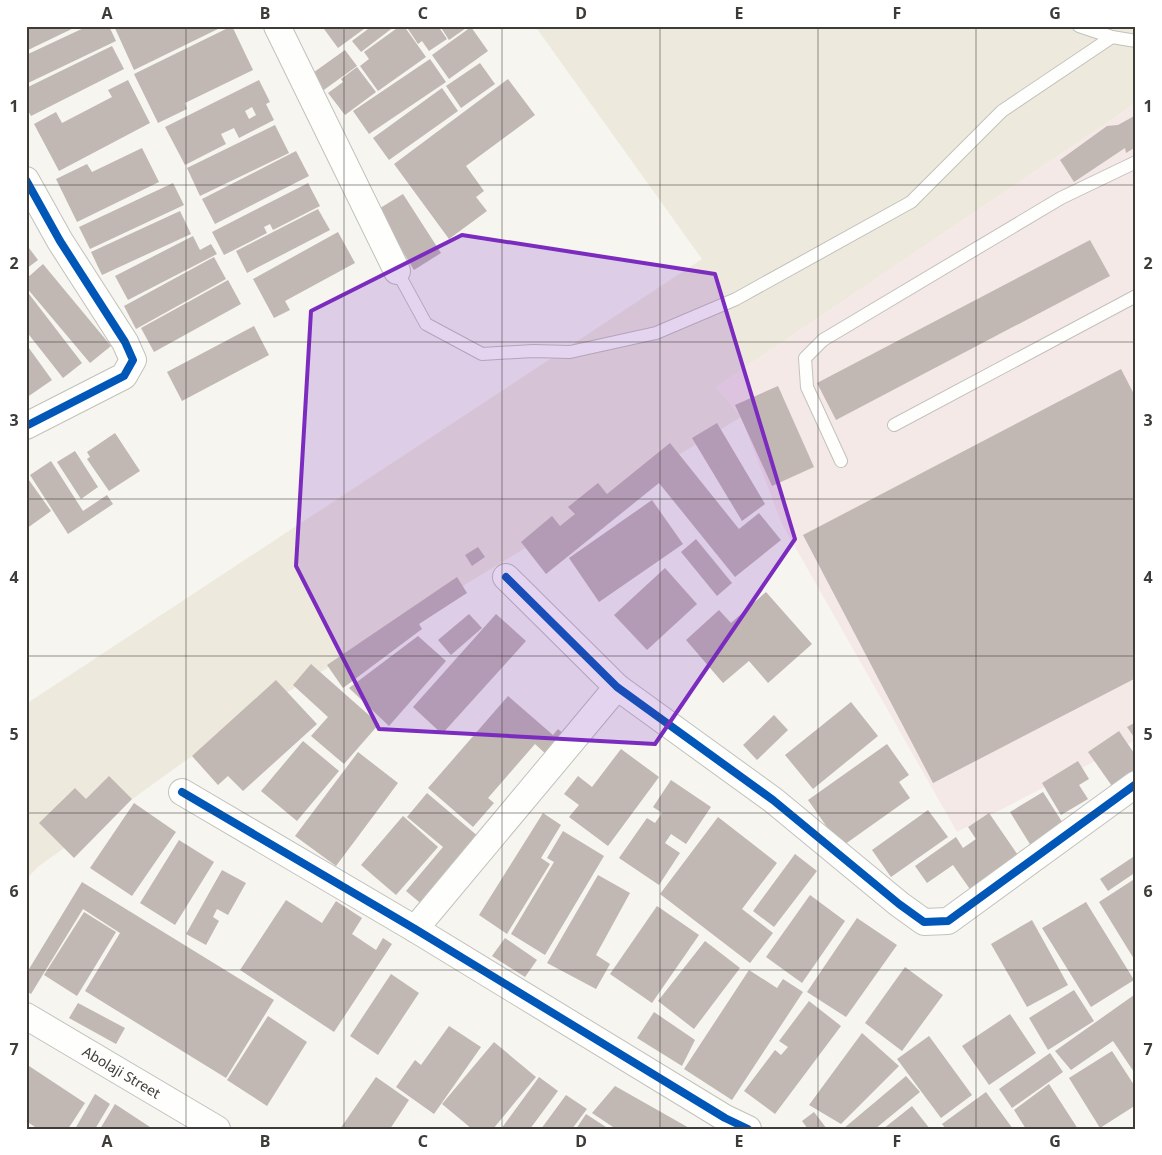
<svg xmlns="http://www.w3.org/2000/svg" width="1162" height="1155" viewBox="0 0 1162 1155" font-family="'Noto Sans',sans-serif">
  <rect width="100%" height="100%" fill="#f6f5f0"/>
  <polygon fill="#ede9dd" points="535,26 1136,26 1136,103 716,387 741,417 245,718 39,866 26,879 26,704 702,259"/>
  <polygon fill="#f5e9e8" points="1136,103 1136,740 957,832 782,524 741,417 716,387"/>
  <g fill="#c1b7b3" fill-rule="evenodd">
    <polygon points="26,26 78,26 26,51"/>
    <polygon points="88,26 109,26 116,41 26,84 26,55"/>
    <polygon points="114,26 224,26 134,70"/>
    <polygon points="232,26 253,70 185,103 187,109 158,123 134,74"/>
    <polygon points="329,26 368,26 338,48 324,29"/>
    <polygon points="372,26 395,26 361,52 352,41"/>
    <polygon points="400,26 404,26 426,57 378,91 360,66 369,59 364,52"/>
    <polygon points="406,26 438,26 447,39 429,51 422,41 418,44"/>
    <polygon points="440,26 469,26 449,40"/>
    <polygon points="471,27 488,51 449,79 432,55"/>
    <polygon points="112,46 124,69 31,116 26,107 26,88"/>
    <polygon points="345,50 357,66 321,92 310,75"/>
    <polygon points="430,59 446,82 369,134 353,111"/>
    <polygon points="480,63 495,84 461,108 446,86"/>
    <polygon points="357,67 376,92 345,115 328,93 343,82 341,79"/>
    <polygon points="508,79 535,115 466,166 484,191 476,197 487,211 449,239 394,164"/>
    <polygon points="128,80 150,123 59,171 34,124 56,112 62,123 112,97 108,90"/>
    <path d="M259,80L270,102L266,104L274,120L239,138L234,128L221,134L226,144L185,165L165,127ZM252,107L256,115L249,119L245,111Z"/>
    <polygon points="442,88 458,111 389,160 373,138"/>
    <polygon points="1136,115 1136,147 1126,153 1125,148 1074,182 1060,160 1107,126 1118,125"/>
    <polygon points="275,125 289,153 200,196 187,168"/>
    <polygon points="142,148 159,182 77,222 56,179 87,164 92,172"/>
    <polygon points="296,151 309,176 215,224 202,199"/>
    <polygon points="173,183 184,205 90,249 79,227"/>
    <polygon points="308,183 320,206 273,230 270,224 264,227 267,233 224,255 212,232"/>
    <polygon points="403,194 441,253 414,270 377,210"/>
    <polygon points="318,209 330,230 247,273 236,251"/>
    <polygon points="180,211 191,234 102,275 91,252"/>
    <polygon points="338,232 355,263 285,301 290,310 274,318 253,279"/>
    <polygon points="193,236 200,250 211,244 217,254 128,300 115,276"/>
    <polygon points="1090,240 1110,276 836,420 817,383"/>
    <polygon points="26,244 38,260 26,269"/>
    <polygon points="214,257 226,279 136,329 124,306"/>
    <polygon points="43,264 111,346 90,363 26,287 26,279"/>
    <polygon points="228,280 241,304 154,352 141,328"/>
    <polygon points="26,290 82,363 63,378 26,331"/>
    <polygon points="254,326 269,355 182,401 167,372"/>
    <polygon points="26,344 52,380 26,398"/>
    <polygon points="1121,369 1136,398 1136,678 933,783 803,535"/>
    <polygon points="778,386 814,467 772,486 735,405"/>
    <polygon points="717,423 765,504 742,521 692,438"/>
    <polygon points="115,433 140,471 109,491 87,459 90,457 87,452"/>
    <polygon points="670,443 739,529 759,513 781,540 735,577 659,483 546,574 521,542 552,516 560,526 575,514 568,507 598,483 607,494"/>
    <polygon points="75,451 98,487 81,499 57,462"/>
    <polygon points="51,461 83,511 107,495 113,504 68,534 30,475"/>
    <polygon points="26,476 51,511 26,529"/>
    <polygon points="652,500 683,544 599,602 569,558"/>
    <polygon points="696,539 732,583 717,596 681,552"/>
    <polygon points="478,547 485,557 472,566 465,555"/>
    <polygon points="665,568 697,604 647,650 614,615"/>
    <polygon points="457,577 467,593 419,624 422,629 343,688 327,665"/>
    <polygon points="766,592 812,644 768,683 749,661 723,683 686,640 719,610 731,623"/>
    <polygon points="469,614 482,628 451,655 438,640"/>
    <polygon points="496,614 526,641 442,734 413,707"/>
    <polygon points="418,636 446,661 389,726 349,688"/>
    <polygon points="311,664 379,724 344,764 311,736 328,717 293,685"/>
    <polygon points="276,680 317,724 243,791 228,776 218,785 192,756"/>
    <polygon points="508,696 553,735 558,729 566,736 548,756 535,744 488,798 494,803 473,827 428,788"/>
    <polygon points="851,702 878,736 813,789 785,755"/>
    <polygon points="774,715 788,730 757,760 743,745"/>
    <polygon points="1136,722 1136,740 1127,727"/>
    <polygon points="1119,731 1136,756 1136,769 1112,786 1088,752"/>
    <polygon points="303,741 339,771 297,821 261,791"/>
    <polygon points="887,744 909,775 899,782 910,798 841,847 808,800"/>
    <polygon points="621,749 659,777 608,846 569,817 579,805 564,794 578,776 592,787"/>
    <polygon points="358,752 398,783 336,866 295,836"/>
    <polygon points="1078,761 1089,779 1079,785 1088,799 1061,815 1042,783"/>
    <polygon points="109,776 132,799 74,858 39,823 75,788 86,799"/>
    <polygon points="671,780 711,807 686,844 671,834 665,843 680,853 659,885 619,858 647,818 655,823 662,813 653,807"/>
    <polygon points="1043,792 1066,828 1033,849 1010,812"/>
    <polygon points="427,793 486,843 430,911 406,891 443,847 407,817"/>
    <polygon points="134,803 176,832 132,896 90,868"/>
    <polygon points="928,810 948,837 891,877 872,850"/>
    <polygon points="543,813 561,825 541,858 550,864 507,934 479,915"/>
    <polygon points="989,813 1022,861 974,895 953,865 927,883 915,866 956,837 963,848 976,839 968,827"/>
    <polygon points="403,816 438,847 396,895 361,865"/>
    <polygon points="718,817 777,863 742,909 773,933 750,963 660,894"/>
    <polygon points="563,831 604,856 545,955 511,934 554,862 547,858"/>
    <polygon points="179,840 214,862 175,925 140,903"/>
    <polygon points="795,854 817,871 774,927 753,911"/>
    <polygon points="1136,855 1136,872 1108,891 1100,879"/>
    <polygon points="222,870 246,883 228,915 217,909 213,917 219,921 206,945 186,934"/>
    <polygon points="598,875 630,893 596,955 610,964 596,989 547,963"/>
    <polygon points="1136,878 1136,958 1134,959 1099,902"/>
    <polygon points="82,882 274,1000 226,1078 85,991 120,933 83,909 31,994 26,991 26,974"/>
    <polygon points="810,895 845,921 802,983 766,957"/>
    <polygon points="286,900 322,923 336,901 362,918 352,934 376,950 383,938 392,944 334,1032 240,970"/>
    <polygon points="1086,902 1134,980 1091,1007 1042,928"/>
    <polygon points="657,906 699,935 652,1003 610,974"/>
    <polygon points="84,912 116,932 77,996 44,975"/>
    <polygon points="857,918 897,945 846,1017 807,992"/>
    <polygon points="1032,920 1068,985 1027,1007 991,944"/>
    <polygon points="505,938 537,960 525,977 492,956"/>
    <polygon points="705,941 740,968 694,1029 658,1001"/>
    <polygon points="905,967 943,995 902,1051 865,1023"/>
    <polygon points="749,970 777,988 783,979 803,992 732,1100 684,1069"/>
    <polygon points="391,974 419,993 378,1055 350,1036"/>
    <polygon points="1074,990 1094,1021 1048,1050 1029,1018"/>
    <polygon points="1134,995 1136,997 1136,1075 1113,1041 1071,1070 1055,1051"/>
    <polygon points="809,1001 841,1026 775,1114 744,1091 775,1050 781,1055 788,1047 779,1041"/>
    <polygon points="78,1003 125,1028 116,1044 69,1018"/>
    <polygon points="654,1012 695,1040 682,1066 637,1038"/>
    <polygon points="1010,1014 1036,1053 989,1085 962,1046"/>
    <polygon points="268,1016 307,1042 267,1106 227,1080"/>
    <polygon points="449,1026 481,1047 434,1114 396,1087 415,1060 421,1065"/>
    <polygon points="862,1033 899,1066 841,1124 809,1105"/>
    <polygon points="929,1036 972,1095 941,1118 897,1059"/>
    <polygon points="494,1042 536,1077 493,1129 472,1129 442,1104"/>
    <polygon points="1112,1051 1136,1088 1136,1105 1100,1128 1069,1078"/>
    <polygon points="1050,1053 1063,1072 1012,1108 999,1089"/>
    <polygon points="26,1064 85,1103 68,1129 38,1129 26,1121"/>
    <polygon points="906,1076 920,1092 875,1129 843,1129"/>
    <polygon points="376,1077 409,1100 390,1129 340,1129"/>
    <polygon points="539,1077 558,1091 530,1129 501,1129"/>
    <polygon points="1049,1084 1078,1129 1026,1129 1014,1110"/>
    <polygon points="615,1086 691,1129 616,1129 592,1113"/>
    <polygon points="986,1092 1013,1129 946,1129 942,1124"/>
    <polygon points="95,1094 110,1104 95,1129 75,1129"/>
    <polygon points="566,1095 587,1109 572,1129 541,1129"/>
    <polygon points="115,1104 153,1129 100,1129"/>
    <polygon points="912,1106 930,1129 883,1129"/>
    <polygon points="814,1112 827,1129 808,1129 802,1121"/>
    <polygon points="586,1114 609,1129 576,1129"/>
  </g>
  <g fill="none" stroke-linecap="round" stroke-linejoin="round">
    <g stroke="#c2c1bd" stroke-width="14">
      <g id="service">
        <polyline points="1079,26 1112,37"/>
        <polyline points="397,271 426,324 482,354 533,351 570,352 656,333 736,299 911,202 1002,111 1112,37 1136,41"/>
        <polyline points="894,425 1136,296"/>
        <polyline points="841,461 807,387 805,358 823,340 1061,198 1136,162"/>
      </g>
    </g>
    <g stroke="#c2c1bd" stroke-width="28">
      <g id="minor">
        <polyline points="277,26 397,271"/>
        <polyline points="26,180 60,241 125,342 133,360 124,376 26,426"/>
        <polyline points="506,577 617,687 773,800 899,904 924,922 948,921 1136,784"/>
        <polyline points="182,792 415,929 725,1118 748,1129"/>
        <polyline points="415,929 617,687"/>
        <path id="s1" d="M26,1016L217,1129"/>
      </g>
    </g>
    <use href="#service" stroke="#fefefd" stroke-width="12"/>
    <use href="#minor" stroke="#fefefd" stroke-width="26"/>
    <g stroke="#fff" stroke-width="11">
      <g id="cycleway">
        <polyline points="26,180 60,241 125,342 133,360 124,376 26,426"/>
        <polyline points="506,577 617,687 773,800 899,904 924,922 948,921 1136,784"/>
        <polyline points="182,792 415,929 725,1118 748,1129"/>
      </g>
    </g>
    <use href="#cycleway" stroke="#0057b8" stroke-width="8"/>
  </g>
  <path fill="#7b2cbf" fill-opacity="0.2" stroke="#7b2cbf" stroke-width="4" stroke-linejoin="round" d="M462,235L715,274L795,539L655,744L379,729L296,566L311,311Z"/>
  <path fill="none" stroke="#3e3c38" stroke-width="1" stroke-opacity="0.55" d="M186,26V1129M344,26V1129M502,26V1129M660,26V1129M818,26V1129M976,26V1129M26,185H1136M26,342H1136M26,499H1136M26,656H1136M26,813H1136M26,970H1136"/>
  <g text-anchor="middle" stroke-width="5" stroke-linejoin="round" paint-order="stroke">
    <g font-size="14" fill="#3e3c38" stroke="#fff">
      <text dy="5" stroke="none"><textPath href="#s1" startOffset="111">Abolaji Street</textPath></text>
    </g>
  </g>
  <rect width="1162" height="1155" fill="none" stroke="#ffffff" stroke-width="55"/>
  <rect x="28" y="28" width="1106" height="1100" fill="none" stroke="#3e3c38" stroke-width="2"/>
  <g font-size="16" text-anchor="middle" font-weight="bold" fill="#3e3c38">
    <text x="107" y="19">A</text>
    <text x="265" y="19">B</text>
    <text x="423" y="19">C</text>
    <text x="581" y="19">D</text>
    <text x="739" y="19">E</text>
    <text x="897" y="19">F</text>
    <text x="1055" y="19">G</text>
    <text x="14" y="112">1</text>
    <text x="1148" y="112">1</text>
    <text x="14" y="269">2</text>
    <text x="1148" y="269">2</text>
    <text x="14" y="426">3</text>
    <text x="1148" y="426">3</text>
    <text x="14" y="583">4</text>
    <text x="1148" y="583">4</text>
    <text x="14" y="740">5</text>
    <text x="1148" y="740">5</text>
    <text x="14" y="897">6</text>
    <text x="1148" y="897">6</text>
    <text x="14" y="1055">7</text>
    <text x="1148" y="1055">7</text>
    <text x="107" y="1147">A</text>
    <text x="265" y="1147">B</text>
    <text x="423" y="1147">C</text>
    <text x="581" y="1147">D</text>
    <text x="739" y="1147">E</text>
    <text x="897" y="1147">F</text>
    <text x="1055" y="1147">G</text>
  </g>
</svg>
